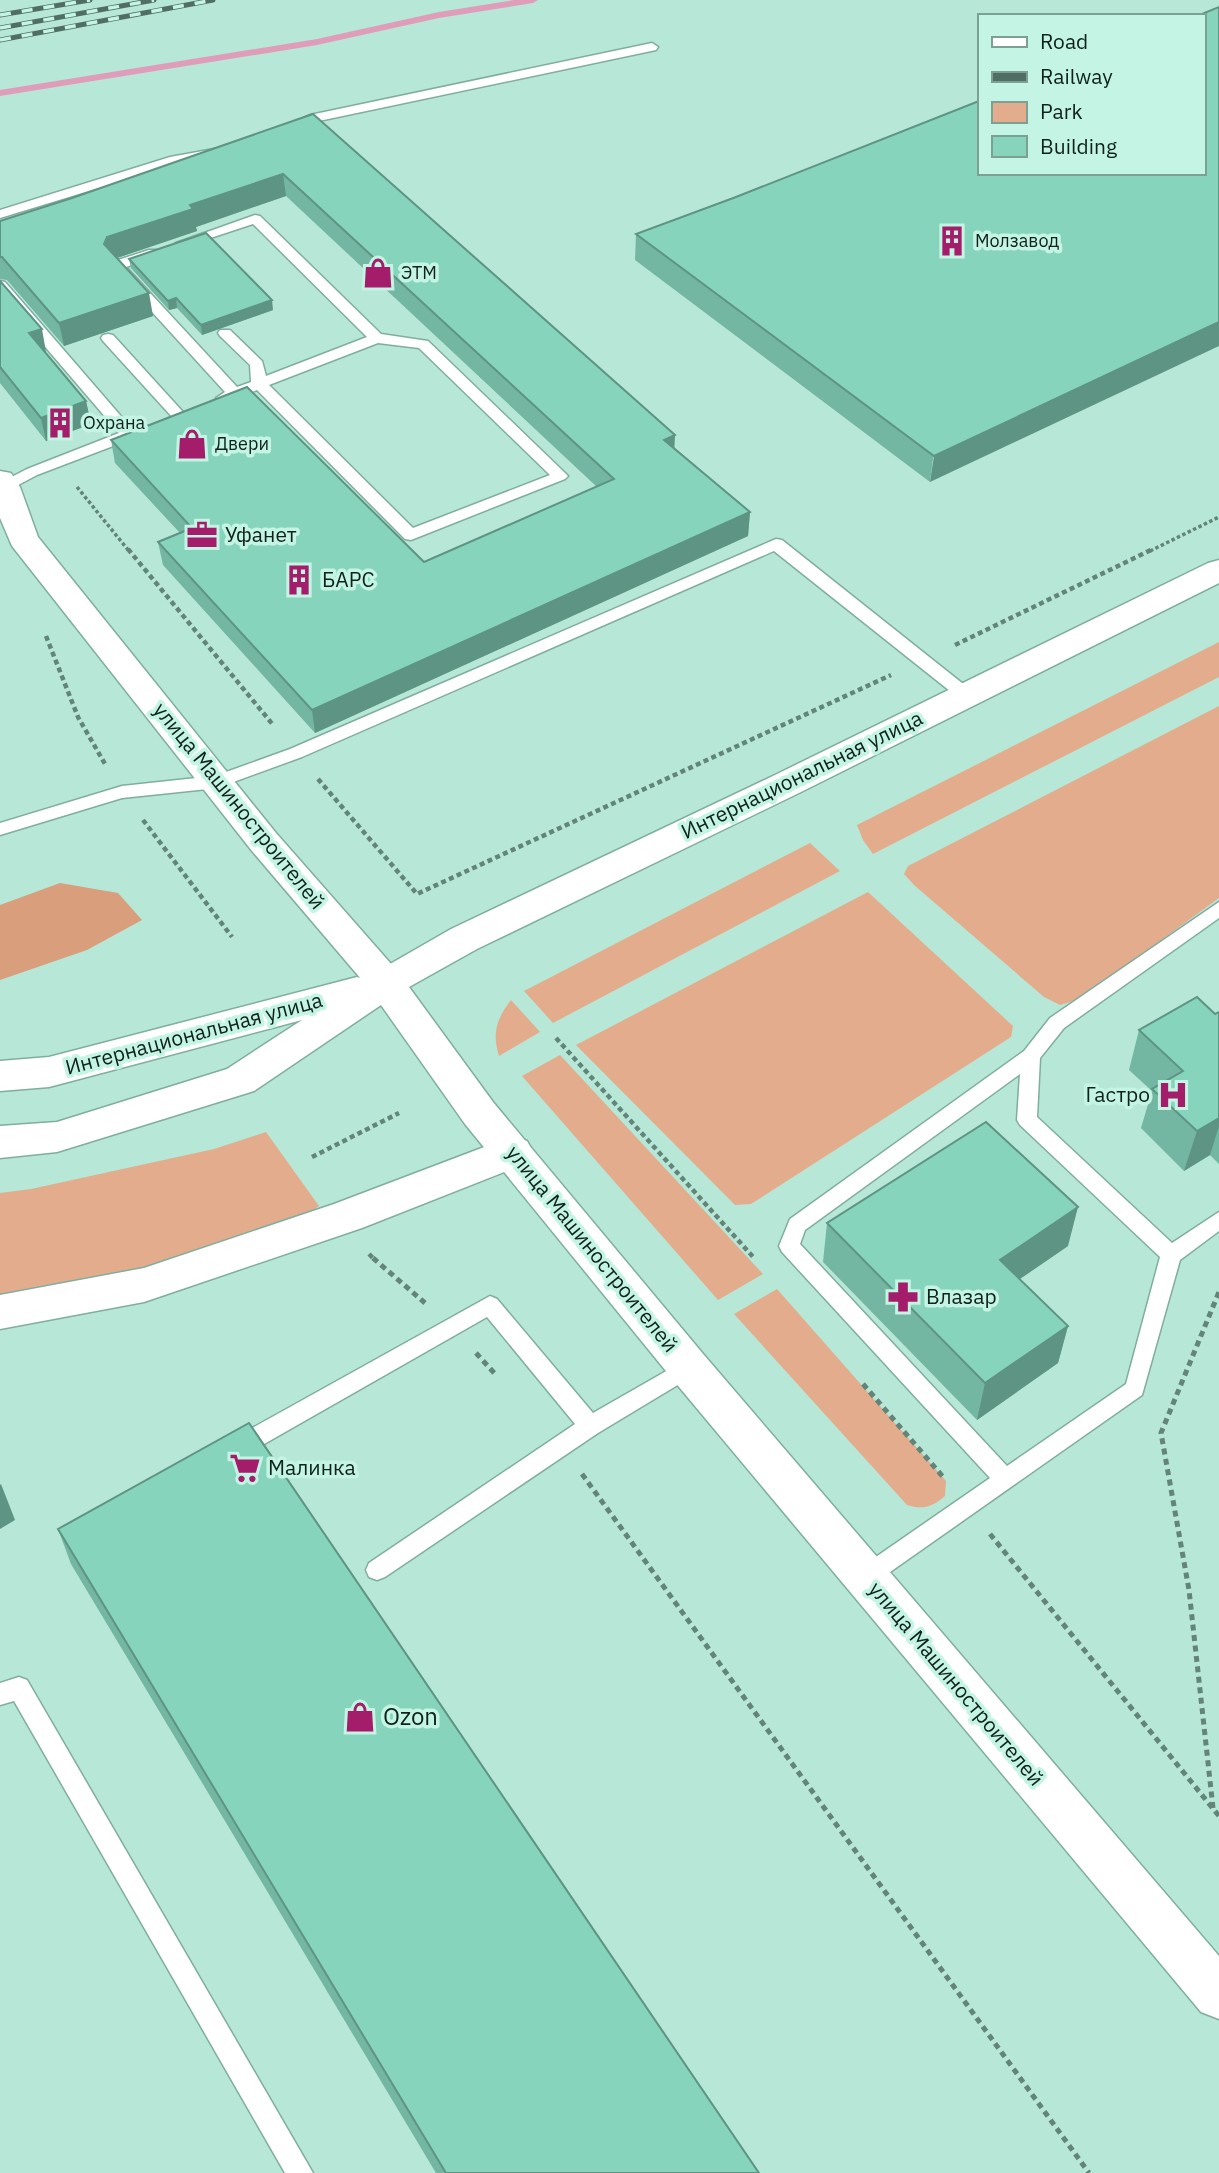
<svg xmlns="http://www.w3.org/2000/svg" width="1219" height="2173" viewBox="0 0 1219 2173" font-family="'IBM Plex Sans',sans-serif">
  <rect width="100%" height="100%" fill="#b7e7d6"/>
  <g fill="#e3ad8d">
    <polygon points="1219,642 1219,677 873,854 863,840 857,825"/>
    <polygon points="1219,706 1219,898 1081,999 1060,1005 1044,997 914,885 904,874 908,866"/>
    <polygon points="810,843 840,871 553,1023 524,991"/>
    <polygon points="868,892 1013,1026 1011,1037 751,1204 735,1205 576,1045"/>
    <path d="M511,1000L540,1032L499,1056C492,1033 496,1020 511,1000Z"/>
    <polygon points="560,1055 763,1274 718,1300 522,1076"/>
    <polygon points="266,1132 319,1206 307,1215 134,1273 0,1297 0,1193 31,1189 214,1149"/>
    <path d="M777,1289L946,1481L945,1496C932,1507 923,1510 907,1505L734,1314Z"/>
  </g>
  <polygon fill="#d99e7b" points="60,883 118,893 142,920 87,950 0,980 0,905"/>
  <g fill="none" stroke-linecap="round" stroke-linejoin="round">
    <polygon fill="#df9dba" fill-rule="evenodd" points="514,0 538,0 533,3 439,18 317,45 0,96 0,90 317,39 439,12"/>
    <g stroke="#80ae9e" stroke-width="3">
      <g id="lane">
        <polygon points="652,43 658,47 656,50 314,122 292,131 285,127 310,115"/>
        <polygon points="214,149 221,153 219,156 177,164 0,218 0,210 170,157"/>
        <path d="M255,215L260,216L381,334L428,341L565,473L568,476L565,479L411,540L405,539L257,390L228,401H218L216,398L225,392L112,268V262L149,250H159V256L126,267L237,387L251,382L250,365L220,336L218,333L220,330H230L262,361L266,376L367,337L253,224L183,247L176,243ZM378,343L419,348L550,475L413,528L269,385Z"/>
        <polygon points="0,281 5,282 132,429 141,433 134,438 37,475 5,492 0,490 0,483 27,469 119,433 0,294"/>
        <polygon points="108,334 113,335 183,412 185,415 183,418 173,418 103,341 101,338 103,335"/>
        <polygon points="776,539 782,540 972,691 974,695 972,699 960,699 774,551 302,757 217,788 122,798 0,835 0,823 122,786 215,776 290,749"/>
        <path d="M1219,902V918L1064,1028L1040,1058L1037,1117L1172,1243L1219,1212V1231L1180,1260L1142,1395L873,1584L865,1587L857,1584L854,1577L857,1570L990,1478L782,1252L779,1246L790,1219L1024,1051L1050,1018ZM1020,1074L1017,1120L1020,1125L1160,1257L1126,1384L1007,1466L800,1244L805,1230Z"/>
        <polygon points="490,1296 497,1299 593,1413 682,1362 689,1359 696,1362 700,1368 696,1374 598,1433 385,1577 377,1580 369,1577 366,1570 369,1563 575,1424 487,1317 245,1455 237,1457 229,1455 226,1448 229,1441"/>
        <polygon points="19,1677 27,1680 313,2173 285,2173 14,1701 0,1705 0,1683"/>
      </g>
    </g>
    <g stroke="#80ae9e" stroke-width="3">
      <g id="street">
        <polygon points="0,471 11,473 20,487 38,537 276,833 399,973 405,983 399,993 386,997 373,993 252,851 12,546 0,518"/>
        <polygon points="513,1136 527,1141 533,1152 527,1163 362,1228 144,1302 0,1329 0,1295 144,1268 334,1204"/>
      </g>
    </g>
    <g stroke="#80ae9e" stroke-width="3">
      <polygon id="secondary" points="1219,560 1219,583 801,792 477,949 409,987 493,1102 704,1355 1219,1956 1219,2019 1201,2012 674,1381 465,1124 381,1005 254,1091 57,1152 0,1158 0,1126 57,1122 227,1069 302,1020 49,1087 0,1091 0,1061 49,1057 357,977 364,979 451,929 777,774 1208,563"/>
    </g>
    <g stroke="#638579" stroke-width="3.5" stroke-dasharray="3.5 2.5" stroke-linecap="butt">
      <polyline points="77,487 129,551"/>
      <polyline points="1150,551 1219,517"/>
    </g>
    <g stroke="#638579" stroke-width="4.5" stroke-dasharray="5 3.5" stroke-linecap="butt">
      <polyline points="128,549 274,726"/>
      <polyline points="46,636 78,717 105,764"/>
      <polyline points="955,645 1153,549"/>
      <polyline points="318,779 417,894 891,675"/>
      <polyline points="143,820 232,937"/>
      <polyline points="556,1038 755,1259"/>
      <polyline points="312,1157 399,1113"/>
      <polyline points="369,1254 375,1260"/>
    </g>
    <g stroke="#638579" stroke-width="5" stroke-dasharray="6 4.5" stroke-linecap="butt">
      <polyline points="373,1258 425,1303"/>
      <polyline points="476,1353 496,1375"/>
      <polyline points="863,1384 944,1478"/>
      <polyline points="582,1474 1089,2173"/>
      <polyline points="990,1534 1219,1816"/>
      <polyline points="1213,1808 1189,1590 1161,1433 1219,1292"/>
    </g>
    <use href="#lane" fill="#fff" fill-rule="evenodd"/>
    <use href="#street" fill="#fff" fill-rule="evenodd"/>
    <use href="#secondary" fill="#fff" fill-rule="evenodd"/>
    <g stroke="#506e64" stroke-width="5">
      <g id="rail">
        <polyline points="0,15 90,0"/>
        <polyline points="0,28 154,0"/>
        <polyline points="0,40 213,0"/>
      </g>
    </g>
    <use href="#rail" stroke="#c4f4e3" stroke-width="3.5" stroke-dasharray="11" stroke-linecap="butt"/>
  </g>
  <g fill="#73b6a1">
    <polygon points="979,101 930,482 635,260 636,234 736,197"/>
    <polygon points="313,114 675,448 750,512 748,536 315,733 163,565 158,542 180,533 115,463 111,440 424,562 597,487 286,196 196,227 197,231 117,258 153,316 64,346 7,280 0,279 0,221 72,198"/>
    <polygon points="129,259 273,310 202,335 177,308 169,310 131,268"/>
    <polygon points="0,281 46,352 45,352 86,401 91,424 46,441 0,383"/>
    <polygon points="1219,1012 1219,1164 1210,1155 1184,1171 1141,1128 1152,1091 1129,1070 1139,1030 1215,1014"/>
    <polygon points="827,1223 1068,1246 1020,1279 1068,1326 1058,1363 977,1420 823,1262"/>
    <polygon points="58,1529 759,2173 436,2173 71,1564"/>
  </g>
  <g fill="#5e9483">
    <polygon points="283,174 286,196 196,227 197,231 111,260 104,244 107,237 190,205"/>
    <polygon points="149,293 153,316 64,346 59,323"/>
    <polygon points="176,298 177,308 169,310 168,301"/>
    <polygon points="272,300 273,310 202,335 201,325"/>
    <polygon points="1219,322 1219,346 930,482 934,456"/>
    <polygon points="42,329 46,352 34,356 29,333"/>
    <polygon points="86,401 91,424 46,441 41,418"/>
    <polygon points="675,435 674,458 664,440"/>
    <polygon points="750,512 748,536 315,733 312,710"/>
    <polygon points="1219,1118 1219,1126 1210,1155 1184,1171 1197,1131"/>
    <polygon points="1078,1207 1068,1246 992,1298 1000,1260"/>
    <polygon points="1068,1326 1058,1363 977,1420 985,1383"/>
    <polygon points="1,1484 15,1520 0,1529 0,1485"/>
  </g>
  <g fill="#86d4bb" stroke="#5e9483" stroke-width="2">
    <polygon points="1219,7 1219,322 934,456 636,234 736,197 979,101 979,173 1203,173 1203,16 1197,16"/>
    <polygon points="313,114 675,435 664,440 750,512 312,710 158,542 192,528 111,440 247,387 424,562 614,479 283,174 190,205 193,209 107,237 104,244 149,293 59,323 2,257 0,257 0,221 72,198"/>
    <polygon points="206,233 272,300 201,325 176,298 168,301 129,259"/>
    <polygon points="0,281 42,329 29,333 86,401 41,418 0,367"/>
    <polygon points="1197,997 1215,1014 1219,1012 1219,1118 1197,1131 1152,1089 1183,1071 1139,1030"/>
    <polygon points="986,1122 1078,1207 1000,1260 1068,1326 985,1383 827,1223"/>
    <polygon points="249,1423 759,2173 446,2173 58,1529"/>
  </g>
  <defs>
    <g id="building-bare" transform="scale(2.415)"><path d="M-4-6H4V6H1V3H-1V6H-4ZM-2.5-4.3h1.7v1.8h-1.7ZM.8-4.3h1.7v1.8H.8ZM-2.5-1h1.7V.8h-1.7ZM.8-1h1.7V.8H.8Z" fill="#a31d6a" stroke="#c4f4e3" stroke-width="2.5" paint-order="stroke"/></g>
    <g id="shop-bare" transform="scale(2.415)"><path d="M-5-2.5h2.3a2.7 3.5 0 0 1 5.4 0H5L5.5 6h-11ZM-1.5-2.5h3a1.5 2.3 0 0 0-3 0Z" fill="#a31d6a" stroke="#c4f4e3" stroke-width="2.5" paint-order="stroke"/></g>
    <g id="office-bare" transform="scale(2.415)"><path d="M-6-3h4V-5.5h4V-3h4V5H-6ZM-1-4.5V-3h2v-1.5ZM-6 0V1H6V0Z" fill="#a31d6a" stroke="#c4f4e3" stroke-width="2.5" paint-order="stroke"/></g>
    <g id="hospital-bare" transform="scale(2.415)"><path d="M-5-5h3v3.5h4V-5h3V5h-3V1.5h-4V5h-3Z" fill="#a31d6a" stroke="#c4f4e3" stroke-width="2.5" paint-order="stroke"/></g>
    <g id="pharmacy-bare" transform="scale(2.415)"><path d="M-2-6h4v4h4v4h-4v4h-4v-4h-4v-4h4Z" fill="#a31d6a" stroke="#c4f4e3" stroke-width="2.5" paint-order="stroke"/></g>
    <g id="supermarket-bare" transform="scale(2.415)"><path d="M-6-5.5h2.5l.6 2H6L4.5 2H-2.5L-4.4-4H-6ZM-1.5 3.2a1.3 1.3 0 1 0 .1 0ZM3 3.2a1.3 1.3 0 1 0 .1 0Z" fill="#a31d6a" stroke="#c4f4e3" stroke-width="2.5" paint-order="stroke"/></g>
  </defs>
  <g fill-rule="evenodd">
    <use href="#building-bare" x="952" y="241"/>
    <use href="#shop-bare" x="378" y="273"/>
    <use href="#building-bare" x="60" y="423"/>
    <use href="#shop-bare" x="192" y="444"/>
    <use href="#office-bare" x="202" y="535"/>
    <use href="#building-bare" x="299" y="580"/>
    <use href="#hospital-bare" x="1173" y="1095"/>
    <use href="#pharmacy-bare" x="903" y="1297"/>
    <use href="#supermarket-bare" x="245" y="1468"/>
    <use href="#shop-bare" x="360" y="1717"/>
  </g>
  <g text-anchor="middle" stroke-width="7" stroke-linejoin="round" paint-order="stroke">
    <g font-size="18" fill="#0f221c" stroke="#c4f4e3" text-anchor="start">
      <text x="975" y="247">Молзавод</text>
      <text x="401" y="279">ЭТМ</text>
      <text x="83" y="429">Охрана</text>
      <text x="215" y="450">Двери</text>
    </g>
    <g font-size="21" fill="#0f221c" stroke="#c4f4e3" text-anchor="start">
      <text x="225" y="542">Уфанет</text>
      <text x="322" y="587">БАРС</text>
      <text x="1150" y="1102" text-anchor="end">Гастро</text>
      <text x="926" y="1304">Влазар</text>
      <text x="268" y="1475">Малинка</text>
    </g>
    <g font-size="21" fill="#0f221c" stroke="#c4f4e3">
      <text transform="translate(802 775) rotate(-26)" y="7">Интернациональная улица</text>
      <text transform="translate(239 806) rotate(51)" y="7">улица Машиностроителей</text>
      <text transform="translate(194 1034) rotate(-15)" y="7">Интернациональная улица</text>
      <text transform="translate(592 1249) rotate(51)" y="7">улица Машиностроителей</text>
      <text transform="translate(956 1684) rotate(50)" y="7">улица Машиностроителей</text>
    </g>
    <g font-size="24" fill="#0f221c" stroke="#c4f4e3" text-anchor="start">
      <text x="383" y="1725">Ozon</text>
    </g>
  </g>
  <rect x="978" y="14" width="228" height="161" fill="#c4f4e3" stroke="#7ca093" stroke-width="2"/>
  <rect x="992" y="37" width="35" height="10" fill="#ffffff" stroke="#7ca093" stroke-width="2"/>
  <text x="1040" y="49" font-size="21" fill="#0f221c">Road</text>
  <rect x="992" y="72" width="35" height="10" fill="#506e64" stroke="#7ca093" stroke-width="2"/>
  <text x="1040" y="84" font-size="21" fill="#0f221c">Railway</text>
  <rect x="992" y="102" width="35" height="21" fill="#e3ad8d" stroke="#7ca093" stroke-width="2"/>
  <text x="1040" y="119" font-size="21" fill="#0f221c">Park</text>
  <rect x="992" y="136" width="35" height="21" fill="#86d4bb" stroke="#7ca093" stroke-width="2"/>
  <text x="1040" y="154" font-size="21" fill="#0f221c">Building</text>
</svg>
